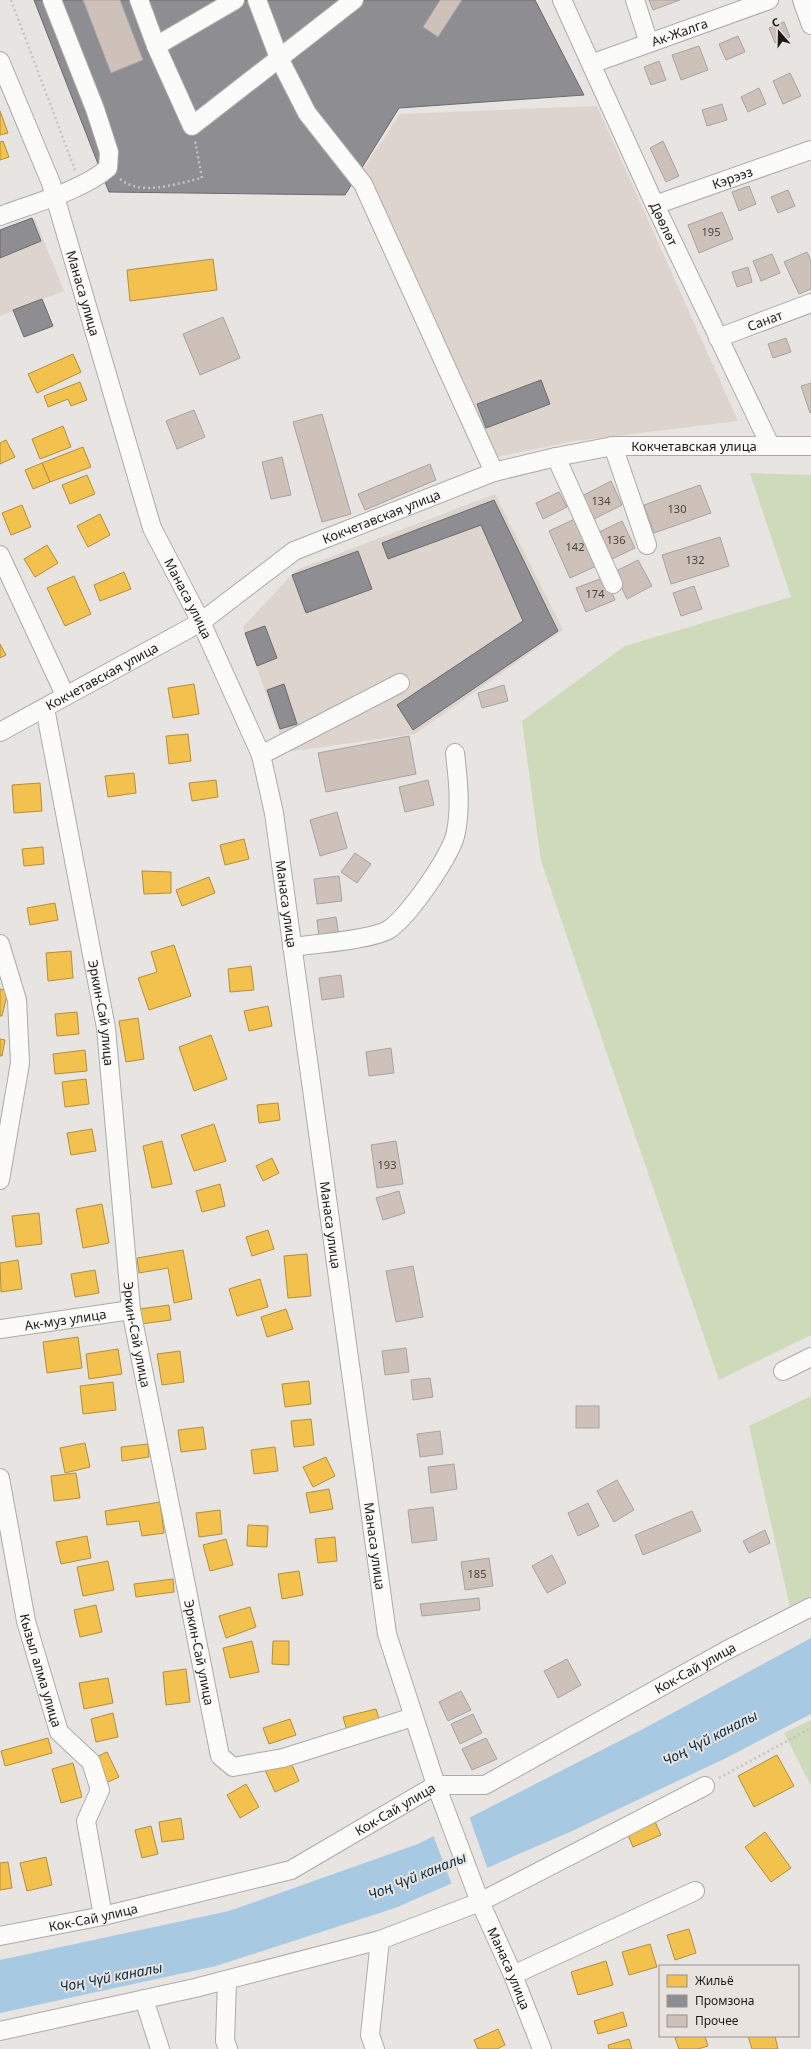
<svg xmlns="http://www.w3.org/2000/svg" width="811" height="2049" viewBox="0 0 811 2049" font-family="'Noto Sans',sans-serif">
  <rect width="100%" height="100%" fill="#e7e4e1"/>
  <g fill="#ddd4ce">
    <polygon points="597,106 738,421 575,441 487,459 361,172 400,114"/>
    <polygon points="35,219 64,291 0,316 0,233"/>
    <polygon points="495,494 563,630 415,734 286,752 243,627 296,570"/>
  </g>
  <g fill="#cfdaba">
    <polygon points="750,473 811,475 811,1335 719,1380 541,861 522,721 625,646 791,597"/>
    <polygon points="811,1396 811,1596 790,1607 749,1426"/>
    <polygon points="811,1720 811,1786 784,1733"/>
  </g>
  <polygon fill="#a7c9e2" points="811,1638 811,1714 724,1759 572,1831 395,1908 216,1966 0,2013 0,1960 229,1911 418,1844 643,1729"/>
  <polygon fill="#e7e4e1" points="469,1816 488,1870 452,1885 433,1835"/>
  <g fill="#f2c14e" stroke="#b28f3e">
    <polygon points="0,111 8,133 0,135"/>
    <polygon points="3,141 9,157 0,160 0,142"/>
    <polygon points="213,259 217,290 130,301 127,270"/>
    <polygon points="73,354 81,372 37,393 28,374"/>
    <polygon points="80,382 87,400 71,406 68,399 48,407 44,396"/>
    <polygon points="63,426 71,447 40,459 32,439"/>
    <polygon points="6,440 15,457 0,464 0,443"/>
    <polygon points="83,447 91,467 50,482 42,463"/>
    <polygon points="42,463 50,482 33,489 25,470"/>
    <polygon points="87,475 95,494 70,504 62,485"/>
    <polygon points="22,505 31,527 11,535 2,513"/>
    <polygon points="100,514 110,535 88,547 77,526"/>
    <polygon points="47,545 58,563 35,577 24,559"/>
    <polygon points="124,572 131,589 100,601 94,585"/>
    <polygon points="74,576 91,614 65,626 47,588"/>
    <polygon points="0,644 6,655 0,658"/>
    <polygon points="194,684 199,714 173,718 168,688"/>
    <polygon points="188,734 191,761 169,764 166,736"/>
    <polygon points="134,773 136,793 108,797 105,776"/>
    <polygon points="216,780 218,797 192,801 189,783"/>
    <polygon points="40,783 42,811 14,813 12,785"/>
    <polygon points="244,839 249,859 225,865 220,845"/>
    <polygon points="43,847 44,864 24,866 22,849"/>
    <polygon points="142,871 171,872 171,893 144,894"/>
    <polygon points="209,877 215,893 182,906 176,890"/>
    <polygon points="55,903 58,920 30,925 27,908"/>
    <polygon points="174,945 191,996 149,1010 138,978 157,972 151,952"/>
    <polygon points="71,951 73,978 48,981 46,953"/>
    <polygon points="251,966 254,990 230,992 228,969"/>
    <polygon points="0,989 8,991 2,1016 0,1016"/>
    <polygon points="268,1006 272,1026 249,1031 244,1011"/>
    <polygon points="77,1012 79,1034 57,1036 55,1014"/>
    <polygon points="138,1018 144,1059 126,1062 119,1021"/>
    <polygon points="211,1035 227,1079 194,1091 179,1047"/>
    <polygon points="0,1039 5,1040 2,1056 0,1056"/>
    <polygon points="85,1050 87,1071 55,1074 53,1054"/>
    <polygon points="86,1079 89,1104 65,1107 62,1082"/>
    <polygon points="278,1103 280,1120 259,1123 257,1105"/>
    <polygon points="214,1124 226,1161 194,1171 181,1135"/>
    <polygon points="92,1129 96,1151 71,1155 67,1133"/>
    <polygon points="162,1141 172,1184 152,1188 143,1146"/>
    <polygon points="272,1158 279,1173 263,1181 256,1166"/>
    <polygon points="220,1184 225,1206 202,1212 196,1191"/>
    <polygon points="102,1204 109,1243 83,1248 76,1209"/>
    <polygon points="39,1213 42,1244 16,1247 12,1216"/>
    <polygon points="268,1230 274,1249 252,1256 246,1237"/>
    <polygon points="183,1250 192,1299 174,1303 168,1268 139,1273 137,1258"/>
    <polygon points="307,1254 311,1296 288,1298 284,1256"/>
    <polygon points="18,1260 22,1289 1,1292 0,1263"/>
    <polygon points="95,1270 99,1293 75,1297 71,1274"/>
    <polygon points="260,1279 268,1307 237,1316 229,1289"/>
    <polygon points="169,1305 171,1320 141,1324 139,1309"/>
    <polygon points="286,1309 293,1329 267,1337 261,1317"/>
    <polygon points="78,1337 82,1368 47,1373 43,1342"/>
    <polygon points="118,1349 122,1374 89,1379 86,1354"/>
    <polygon points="180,1351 184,1382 162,1385 157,1354"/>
    <polygon points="309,1381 311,1404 285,1407 282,1384"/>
    <polygon points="113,1382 116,1410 83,1414 80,1386"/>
    <polygon points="311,1419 314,1445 294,1447 291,1421"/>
    <polygon points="203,1427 206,1449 181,1452 178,1430"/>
    <polygon points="85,1443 90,1467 65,1473 60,1448"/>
    <polygon points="148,1444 149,1457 122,1461 121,1447"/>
    <polygon points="275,1447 278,1471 254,1474 251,1450"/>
    <polygon points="326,1457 335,1476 313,1487 303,1467"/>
    <polygon points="76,1473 80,1498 54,1501 51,1476"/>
    <polygon points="329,1489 333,1509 310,1513 306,1493"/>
    <polygon points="160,1502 164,1533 142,1536 139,1521 107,1525 105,1511"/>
    <polygon points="220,1510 222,1534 199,1537 196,1513"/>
    <polygon points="248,1525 268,1526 267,1547 247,1546"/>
    <polygon points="87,1536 91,1558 61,1564 56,1542"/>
    <polygon points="335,1537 337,1561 318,1563 315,1539"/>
    <polygon points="226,1539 233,1565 210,1571 203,1545"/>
    <polygon points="108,1561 114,1590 83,1596 77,1567"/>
    <polygon points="299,1571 303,1595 282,1599 278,1574"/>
    <polygon points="173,1579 174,1592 136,1597 134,1584"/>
    <polygon points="96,1605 102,1632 80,1637 74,1610"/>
    <polygon points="250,1607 256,1627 226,1638 219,1616"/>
    <polygon points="252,1641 259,1672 230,1678 223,1648"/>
    <polygon points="273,1641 289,1641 289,1665 272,1664"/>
    <polygon points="186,1669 190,1702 166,1705 163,1672"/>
    <polygon points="108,1678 113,1703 84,1709 79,1683"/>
    <polygon points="376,1709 380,1722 347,1731 343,1717"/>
    <polygon points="113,1713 118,1737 96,1742 91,1719"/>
    <polygon points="290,1719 296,1735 269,1744 263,1728"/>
    <polygon points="48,1738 52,1753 5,1766 1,1751"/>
    <polygon points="107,1752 119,1777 106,1783 94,1758"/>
    <polygon points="777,1755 794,1786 754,1807 738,1776"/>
    <polygon points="290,1760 299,1781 275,1792 265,1770"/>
    <polygon points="73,1763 82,1797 61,1803 52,1769"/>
    <polygon points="246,1784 259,1807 240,1818 227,1795"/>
    <polygon points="653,1817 661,1835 633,1847 626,1830"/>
    <polygon points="181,1818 184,1839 162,1842 159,1822"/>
    <polygon points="151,1826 158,1854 142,1858 135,1830"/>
    <polygon points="765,1832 791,1868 771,1882 745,1847"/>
    <polygon points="46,1857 52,1885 27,1891 20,1863"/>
    <polygon points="8,1862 12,1888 0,1890 0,1863"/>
    <polygon points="689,1929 696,1953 675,1960 667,1935"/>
    <polygon points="650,1944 657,1967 629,1975 622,1952"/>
    <polygon points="606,1961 613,1985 578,1995 571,1972"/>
    <polygon points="623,2012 627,2026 598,2034 594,2021"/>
    <polygon points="498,2029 505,2045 497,2049 478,2049 474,2040"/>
    <polygon points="681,2036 705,2036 708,2046 698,2049 679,2049 675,2038"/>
    <polygon points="748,2036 775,2036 778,2049 752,2049"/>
    <polygon points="629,2039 632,2049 609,2049 608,2045"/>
  </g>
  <g fill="#8d8d92" stroke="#6b6a6d">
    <polygon points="34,0 535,0 584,95 399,108 345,195 109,192"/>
    <polygon points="32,218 41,241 0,258 0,230"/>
    <polygon points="42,299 53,326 24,337 13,310"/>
    <polygon points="541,380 550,404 486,428 477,404"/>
    <polygon points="494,500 558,631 413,730 397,705 523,621 481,525 388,559 382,543"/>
    <polygon points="358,551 372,589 306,613 292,575"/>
    <polygon points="265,626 277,658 257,666 245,633"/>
    <polygon points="284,684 297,724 280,729 267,690"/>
  </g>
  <g fill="#cdc1ba" stroke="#a6a4a2">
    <polygon points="83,0 120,0 143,60 111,73"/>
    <polygon points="440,0 462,0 438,37 423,27"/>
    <polygon points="649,0 680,0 653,10"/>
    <polygon points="784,22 790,37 775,43 769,28"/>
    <polygon points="738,36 745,52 726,60 719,44"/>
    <polygon points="699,46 708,70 681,80 672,55"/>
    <polygon points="659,61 666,80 651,85 644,67"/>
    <polygon points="790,73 801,96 783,104 773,81"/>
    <polygon points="759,88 766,104 748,112 741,97"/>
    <polygon points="722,104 727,120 707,126 702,110"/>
    <polygon points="663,141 679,176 666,182 650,148"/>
    <polygon points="749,186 756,204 739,211 732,192"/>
    <polygon points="788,190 795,206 778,213 771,197"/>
    <polygon points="722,212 733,239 699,253 688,225"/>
    <polygon points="807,252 811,261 811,289 799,294 784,262"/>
    <polygon points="772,254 780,273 761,281 753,261"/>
    <polygon points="748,267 752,282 737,287 732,272"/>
    <polygon points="223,317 240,358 200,375 183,334"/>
    <polygon points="786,338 791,352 773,358 768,344"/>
    <polygon points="811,383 811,412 810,413 801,386"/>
    <polygon points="194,410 205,437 177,449 166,421"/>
    <polygon points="322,414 351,514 322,522 293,422"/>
    <polygon points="282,457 291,495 271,499 262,462"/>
    <polygon points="430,464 436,480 365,510 358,494"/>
    <polygon points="611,481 622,505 592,520 580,497"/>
    <polygon points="700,485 711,513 654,533 644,505"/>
    <polygon points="559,492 567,507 543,519 536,503"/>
    <polygon points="579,517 601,564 570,578 549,531"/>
    <polygon points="622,521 635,548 610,560 597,533"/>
    <polygon points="720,537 729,566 671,584 662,555"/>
    <polygon points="638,560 652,586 627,599 614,572"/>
    <polygon points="605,577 615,600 586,612 576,588"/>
    <polygon points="694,586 702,609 681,616 673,593"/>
    <polygon points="504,685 508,701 482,708 478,693"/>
    <polygon points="409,736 416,774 326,792 318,753"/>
    <polygon points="428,780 434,805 405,812 399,787"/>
    <polygon points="337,812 347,848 320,856 310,820"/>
    <polygon points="355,853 371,864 357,883 341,872"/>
    <polygon points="339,876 342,901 317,904 314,879"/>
    <polygon points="336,917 339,936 319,939 317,920"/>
    <polygon points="341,975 344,997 322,1000 319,978"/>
    <polygon points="391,1048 394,1073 369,1076 366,1052"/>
    <polygon points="396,1141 403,1184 377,1188 371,1145"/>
    <polygon points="399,1191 405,1213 383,1220 376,1198"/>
    <polygon points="413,1266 423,1317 396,1322 386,1271"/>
    <polygon points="406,1348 409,1372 385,1375 382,1351"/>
    <polygon points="430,1378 433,1397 413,1400 411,1380"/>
    <rect x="576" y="1406" width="23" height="22"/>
    <polygon points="440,1431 443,1454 420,1457 417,1434"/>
    <polygon points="454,1464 457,1489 431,1493 428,1467"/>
    <polygon points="617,1480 634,1510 614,1522 597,1491"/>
    <polygon points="588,1503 599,1526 578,1536 568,1513"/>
    <polygon points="433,1507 437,1540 412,1543 408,1510"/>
    <polygon points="692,1511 701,1531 643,1555 635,1535"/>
    <polygon points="765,1530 770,1543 749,1553 743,1541"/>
    <polygon points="552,1555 566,1583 547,1593 532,1566"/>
    <polygon points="489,1558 493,1586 465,1590 461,1562"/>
    <polygon points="479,1598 480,1610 422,1616 420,1604"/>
    <polygon points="567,1659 581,1685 558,1698 544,1671"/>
    <polygon points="461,1691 471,1710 448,1721 439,1702"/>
    <polygon points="473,1714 482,1733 460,1744 451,1724"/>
    <polygon points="486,1738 497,1759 472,1770 462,1749"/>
  </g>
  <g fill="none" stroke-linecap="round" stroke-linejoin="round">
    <g stroke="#adaba9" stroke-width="20">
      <g id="minor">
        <polyline points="139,0 156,46 192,126 354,0"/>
        <polyline points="257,0 279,58 307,113 363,184 494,472"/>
        <path id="s1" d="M562,0L655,205L770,445"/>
        <polyline points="635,0 649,43"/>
        <polyline points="802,0 811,25"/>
        <polyline points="156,46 235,0"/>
        <path id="s2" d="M0,61L51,183L152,528L201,622L261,755L274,813L387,1634L436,1785L480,1902L513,1975L542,2049"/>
        <path id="s3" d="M591,64L769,0"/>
        <path id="s4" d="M655,205L811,150"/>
        <path d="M0,216C32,204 83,190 108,168L109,152L95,109L52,0"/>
        <path id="s5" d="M718,338L811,303"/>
        <polyline points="613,446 647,545"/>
        <polyline points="556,457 613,584"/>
        <polyline points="0,555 65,695"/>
        <path id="s6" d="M45,708L106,1028L131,1310L220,1756L233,1767L283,1758L413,1717"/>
        <path id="s7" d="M0,732L201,622L294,551L494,472L556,457L613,446H811"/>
        <polyline points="261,755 400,683"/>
        <polyline points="0,944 17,1000 20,1063 0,1180"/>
        <path d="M292,947C314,944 370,940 388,930C407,919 453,853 456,832C461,806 458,779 455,753"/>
        <path id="s8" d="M0,1329L131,1310"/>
        <polyline points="783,1371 811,1357"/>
        <path id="s9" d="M0,1478L26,1621L59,1732L91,1762L100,1790L86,1821L103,1916"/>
        <path id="s10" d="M0,1936L103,1916L291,1870L436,1785H485L727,1650L811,1607"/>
        <polyline points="513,1975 695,1891"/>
        <polyline points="227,1980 225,2041 228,2049"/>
        <polyline points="144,1999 160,2049"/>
        <polyline points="0,2031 195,1988 380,1940 480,1902 705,1786"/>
        <polyline points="375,2049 370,2035 380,1940"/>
      </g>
    </g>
    <g stroke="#c5c3c2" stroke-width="2.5" stroke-dasharray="2 3" stroke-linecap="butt">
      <polyline points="11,0 75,170"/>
      <path d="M120,179C142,197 178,183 202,178L195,141"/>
      <polyline points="719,1778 811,1728"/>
    </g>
    <use href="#minor" stroke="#fbfbfa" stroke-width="18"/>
  </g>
  <g text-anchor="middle" stroke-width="4" stroke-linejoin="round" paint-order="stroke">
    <g font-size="11" fill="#484440">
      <text x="711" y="236">195</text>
      <text x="601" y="505">134</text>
      <text x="677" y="513">130</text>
      <text x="616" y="544">136</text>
      <text x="575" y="551">142</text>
      <text x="695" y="564">132</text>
      <text x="595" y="598">174</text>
      <text x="387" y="1169">193</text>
      <text x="477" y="1578">185</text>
    </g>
    <g font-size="13" fill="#1c1a18" stroke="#e9e3df">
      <text dy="5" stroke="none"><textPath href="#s3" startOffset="94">Ак-Жалга</textPath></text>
      <text dy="5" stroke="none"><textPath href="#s4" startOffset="82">Кэрээз</textPath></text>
      <text dy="5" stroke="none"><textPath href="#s1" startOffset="246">Дөөлөт</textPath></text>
      <text dy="5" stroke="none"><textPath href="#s2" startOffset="247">Манаса улица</textPath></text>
      <text dy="5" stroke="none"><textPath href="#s5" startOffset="50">Санат</textPath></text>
      <text dy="5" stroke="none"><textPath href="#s7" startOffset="764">Кокчетавская улица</textPath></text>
      <text dy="5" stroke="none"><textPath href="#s7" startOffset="440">Кокчетавская улица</textPath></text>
      <text dy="5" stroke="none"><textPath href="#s2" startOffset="571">Манаса улица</textPath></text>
      <text dy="5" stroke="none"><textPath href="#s7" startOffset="116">Кокчетавская улица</textPath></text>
      <text dy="5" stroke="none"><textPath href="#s2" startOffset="895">Манаса улица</textPath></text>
      <text dy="5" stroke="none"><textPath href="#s6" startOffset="310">Эркин-Сай улица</textPath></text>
      <text dy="5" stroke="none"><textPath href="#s2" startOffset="1219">Манаса улица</textPath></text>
      <text dy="5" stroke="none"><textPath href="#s8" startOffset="66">Ак-муз улица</textPath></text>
      <text dy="5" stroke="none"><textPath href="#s6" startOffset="634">Эркин-Сай улица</textPath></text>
      <text dy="5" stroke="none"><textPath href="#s2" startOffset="1543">Манаса улица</textPath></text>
      <text dy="5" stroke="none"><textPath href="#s6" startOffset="958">Эркин-Сай улица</textPath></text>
      <text dy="5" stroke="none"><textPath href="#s10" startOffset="756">Кок-Сай улица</textPath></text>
      <text dy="5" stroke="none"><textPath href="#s9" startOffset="197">Кызыл алма улица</textPath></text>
      <text dy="5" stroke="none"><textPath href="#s10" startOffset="419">Кок-Сай улица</textPath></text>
      <text dy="5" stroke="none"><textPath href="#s10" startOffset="95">Кок-Сай улица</textPath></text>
      <text dy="5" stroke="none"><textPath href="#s2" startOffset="1988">Манаса улица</textPath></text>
    </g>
    <g font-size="14" font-style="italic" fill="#042d47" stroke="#e9e3df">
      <text transform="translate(710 1738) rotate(-27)" y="5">Чоң Чүй каналы</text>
      <text transform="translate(417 1876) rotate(-22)" y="5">Чоң Чүй каналы</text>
      <text transform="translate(111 1977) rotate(-11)" y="5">Чоң Чүй каналы</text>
    </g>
  </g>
  <rect x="659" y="1965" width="140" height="72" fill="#e9e3df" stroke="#97938f"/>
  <rect x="667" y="1975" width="20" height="12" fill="#f2c14e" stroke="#97938f"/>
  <text x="695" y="1985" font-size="12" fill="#1c1a18">Жильё</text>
  <rect x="667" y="1995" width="20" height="12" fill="#8d8d92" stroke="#97938f"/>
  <text x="695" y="2005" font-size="12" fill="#1c1a18">Промзона</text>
  <rect x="667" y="2015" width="20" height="12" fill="#cdc1ba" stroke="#97938f"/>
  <text x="695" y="2025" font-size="12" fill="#1c1a18">Прочее</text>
  <g transform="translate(779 32) rotate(340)" stroke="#e9e3df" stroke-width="3" paint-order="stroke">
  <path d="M0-3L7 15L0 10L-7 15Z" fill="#1c1a18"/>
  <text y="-6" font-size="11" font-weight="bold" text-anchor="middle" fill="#1c1a18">С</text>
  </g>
</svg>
